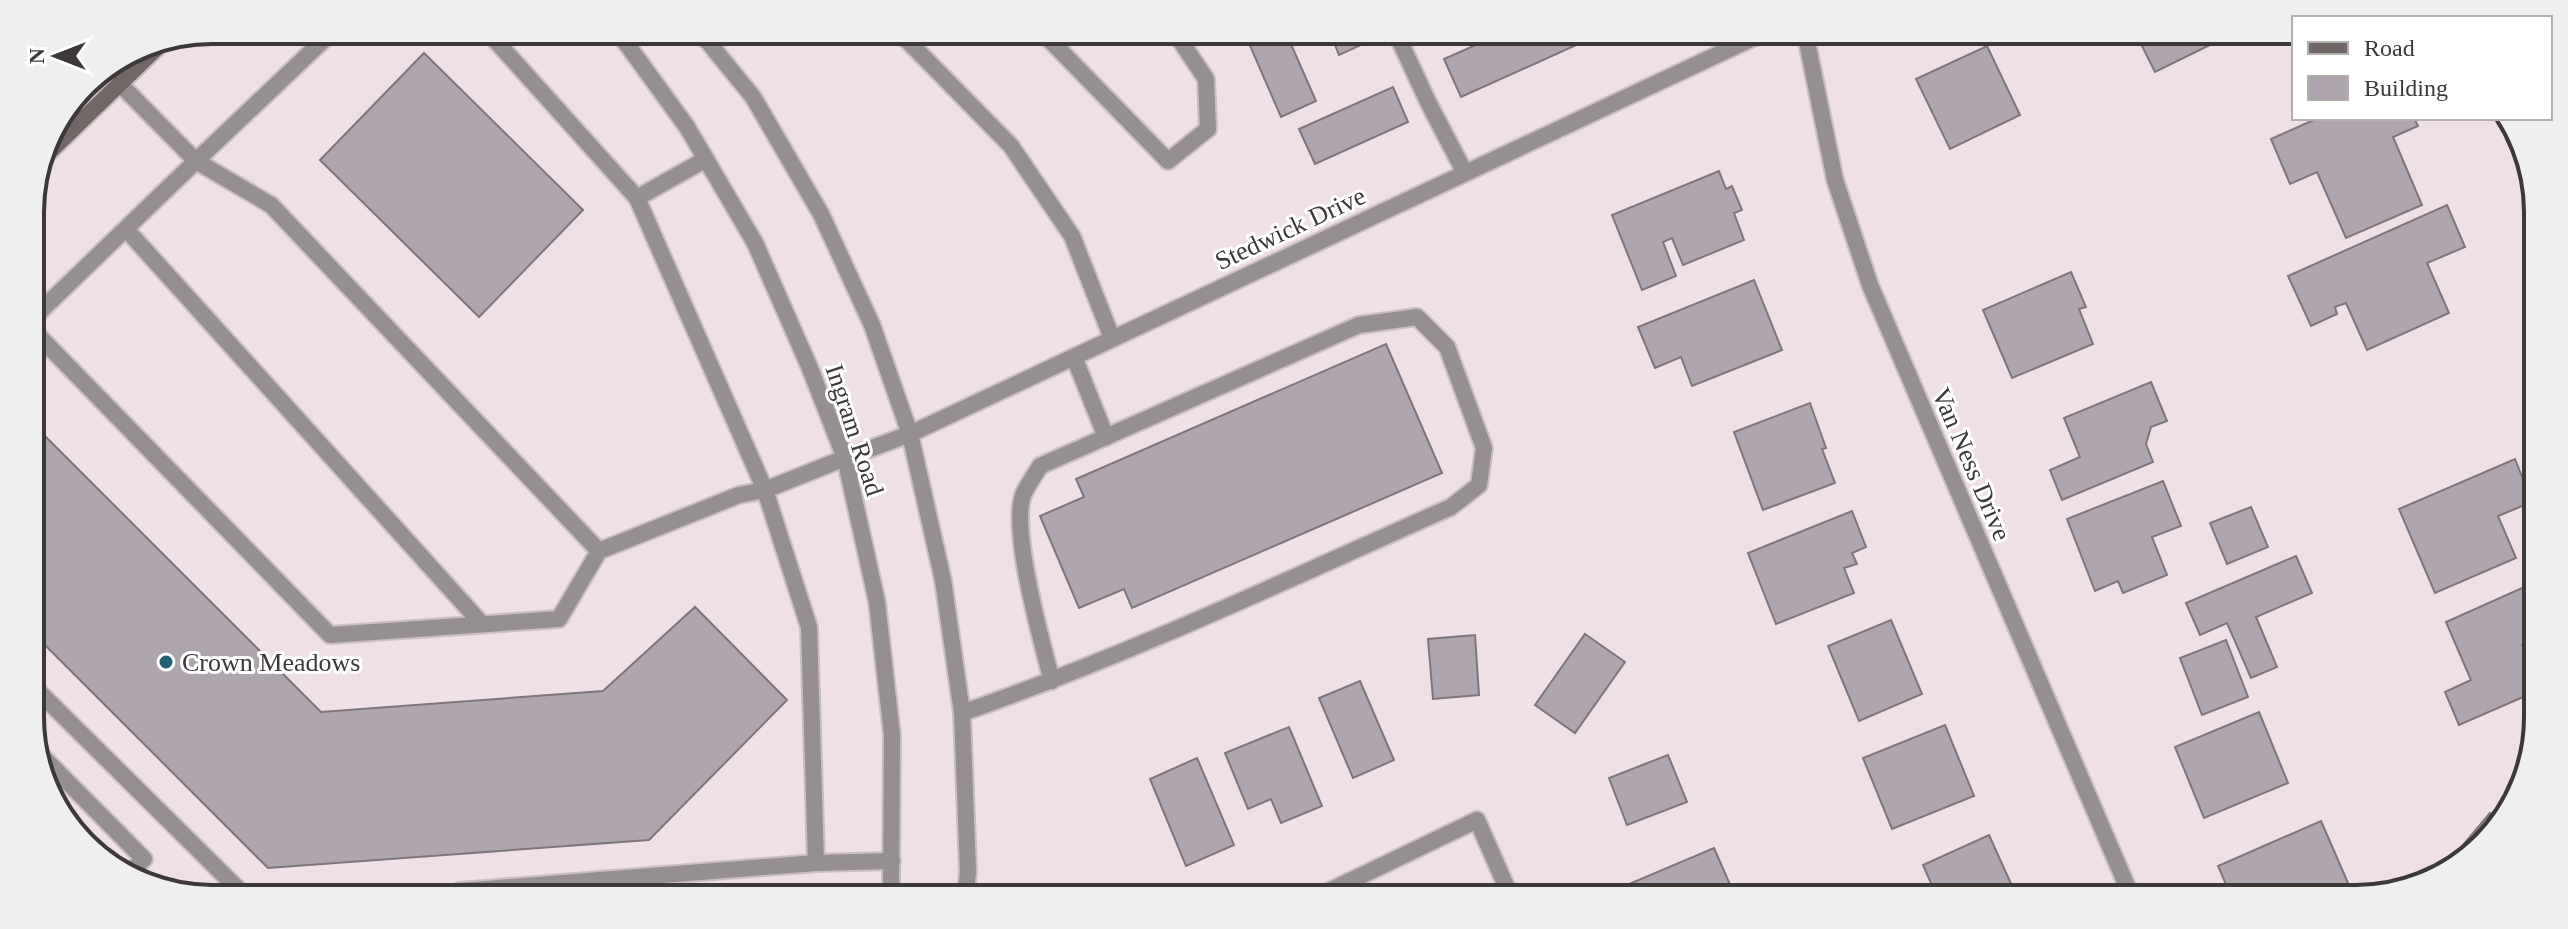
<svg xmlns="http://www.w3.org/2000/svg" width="2568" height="929" viewBox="0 0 2568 929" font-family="'Times New Roman',serif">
  <rect width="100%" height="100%" fill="#eee0e5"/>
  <g fill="#afa5ae" stroke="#7e757d" stroke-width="2">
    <polygon points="1245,34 1287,35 1316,101 1281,117"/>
    <polygon points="1331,35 1370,35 1372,40 1339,55"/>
    <polygon points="1496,36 1596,36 1461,97 1444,59"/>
    <polygon points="2138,38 2222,39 2155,72"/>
    <polygon points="1987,46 2020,115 1950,149 1916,79"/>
    <polygon points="424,53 583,210 479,317 320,160"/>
    <polygon points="1393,87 1408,122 1315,164 1299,129"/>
    <polygon points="2318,118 2414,118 2418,126 2393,137 2422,205 2346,238 2317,172 2290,184 2271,139"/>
    <polygon points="1719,171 1726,189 1732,186 1742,210 1734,213 1744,240 1683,265 1672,238 1663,242 1676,276 1642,290 1612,215"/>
    <polygon points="2447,205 2465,247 2427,263 2449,313 2367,350 2346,303 2335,307 2337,314 2311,326 2288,276"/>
    <polygon points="2071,272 2086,307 2079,309 2093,344 2012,378 1983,310"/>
    <polygon points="1754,280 1782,350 1692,386 1681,357 1655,368 1638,327"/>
    <polygon points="1386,344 1442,473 1132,608 1124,589 1079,608 1040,516 1084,497 1076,479"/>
    <polygon points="2151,382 2167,421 2151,427 2146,444 2153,462 2062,500 2050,470 2080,457 2064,418"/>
    <polygon points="1810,403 1826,448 1822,449 1835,483 1763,510 1734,432"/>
    <polygon points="32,423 321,712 603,691 695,607 787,700 649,840 268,868 33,633"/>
    <polygon points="2515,459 2532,502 2498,516 2516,558 2435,593 2399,509"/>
    <polygon points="2163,481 2181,526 2152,537 2167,575 2123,593 2118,581 2095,591 2067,519"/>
    <polygon points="2251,507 2268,547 2227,564 2210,523"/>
    <polygon points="1852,511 1866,547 1852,553 1857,564 1844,568 1854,593 1776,624 1748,553"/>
    <polygon points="2296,556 2312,593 2256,617 2277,667 2251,678 2227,623 2200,635 2186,603"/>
    <polygon points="2522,588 2531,608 2530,641 2522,645 2530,663 2530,694 2459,725 2445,692 2471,680 2446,622"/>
    <polygon points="1891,620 1922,694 1859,721 1828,646"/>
    <polygon points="1585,634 1625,662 1575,733 1535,705"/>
    <polygon points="1475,635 1479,695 1433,699 1428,639"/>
    <polygon points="2226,640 2248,697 2202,715 2180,658"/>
    <polygon points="1360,681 1394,760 1353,778 1319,698"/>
    <polygon points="2259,712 2288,783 2204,818 2175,747"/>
    <polygon points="1945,725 1974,796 1892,829 1863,758"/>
    <polygon points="1289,727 1322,806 1281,823 1271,799 1248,809 1225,753"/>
    <polygon points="1668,755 1687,802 1627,825 1609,778"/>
    <polygon points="1197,758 1234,845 1186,866 1150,779"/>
    <polygon points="2490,813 2497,819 2467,861 2460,864 2452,858"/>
    <polygon points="2321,821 2355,899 2232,898 2218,866"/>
    <polygon points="1989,835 2017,897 1937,897 1923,865"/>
    <polygon points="1714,848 1735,896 1611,896 1610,892"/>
  </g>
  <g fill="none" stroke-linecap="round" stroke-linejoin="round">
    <g stroke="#cbbec3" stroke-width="20">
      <g id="service">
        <polyline points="487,31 637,198"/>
        <polyline points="900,33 1011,146 1072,236 1112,338"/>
        <polyline points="1044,34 1168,161 1208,129 1206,79 1176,34"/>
        <polyline points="1397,35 1429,104 1465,173"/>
        <polyline points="120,84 196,161 333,31"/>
        <polyline points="126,229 482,624"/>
        <polyline points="31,320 196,161 271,205 599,551"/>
        <polyline points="31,328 330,635 559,619 599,551 739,495 765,490 637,198 706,159"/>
        <polyline points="1074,357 1106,437"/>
        <polyline points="33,686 239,890"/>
        <path d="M962,713C1129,655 1289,579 1451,507L1479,485L1484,448L1447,347L1417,317L1359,325L1040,466C1035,475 1028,484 1024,493C1009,526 1042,643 1052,681"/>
        <polyline points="33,747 144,859 129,873"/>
        <polyline points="816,863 892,861"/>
        <polyline points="460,891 816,863 809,627 765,490 845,458"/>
      </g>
    </g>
    <g stroke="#cbbec3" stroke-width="20">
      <g id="minor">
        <polyline points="1806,37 1835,180 1870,285 2132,898"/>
        <polyline points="845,458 910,434 1755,37"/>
        <polyline points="1323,894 1477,820 1510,895"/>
      </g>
    </g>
    <g stroke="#cbbec3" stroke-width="20">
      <g id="tertiary">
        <polyline points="618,32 687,127 755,243 809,366 845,458 877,602 892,735 891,893"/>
        <polyline points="700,32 753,97 821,214 872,325 910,434 943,580 962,713 968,871 966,893"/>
      </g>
    </g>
    <g stroke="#cbbec3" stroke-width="20">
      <polyline id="secondary" points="41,160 166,39"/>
    </g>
    <use href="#service" stroke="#968f8f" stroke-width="16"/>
    <use href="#minor" stroke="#968f8f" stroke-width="16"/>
    <use href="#tertiary" stroke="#968f8f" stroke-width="16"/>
    <use href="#secondary" stroke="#706766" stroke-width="16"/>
  </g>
  <circle fill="#206275" stroke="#fff" stroke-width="3" cx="166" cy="662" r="8"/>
  <g text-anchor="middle" stroke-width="6" stroke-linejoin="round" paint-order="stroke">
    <g font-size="26" fill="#3d383a" stroke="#fff">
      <text transform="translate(1290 228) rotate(-25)" y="9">Stedwick Drive</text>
      <text transform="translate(855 430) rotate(72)" y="9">Ingram Road</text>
      <text transform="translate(1972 464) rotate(67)" y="9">Van Ness Drive</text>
    </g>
    <g font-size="26" fill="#3d383a" stroke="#fff" text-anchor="start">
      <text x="182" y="671">Crown Meadows</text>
    </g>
  </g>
  <path d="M0 0H2568V929H0ZM212 44H2356A168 168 0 0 1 2524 212V717A168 168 0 0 1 2356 885H212A168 168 0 0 1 44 717V212A168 168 0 0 1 212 44Z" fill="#efefef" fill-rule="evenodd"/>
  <path fill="none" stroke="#3d383a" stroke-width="4" d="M212 44H2356A168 168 0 0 1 2524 212V717A168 168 0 0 1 2356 885H212A168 168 0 0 1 44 717V212A168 168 0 0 1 212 44Z"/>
  <rect x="2292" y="16" width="260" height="104" fill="#ffffff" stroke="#b1afb0" stroke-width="2"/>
  <rect x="2308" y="42" width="40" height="12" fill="#706766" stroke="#b1afb0" stroke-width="2"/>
  <text x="2364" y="56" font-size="24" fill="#3d383a">Road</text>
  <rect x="2308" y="76" width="40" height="24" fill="#afa5ae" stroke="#b1afb0" stroke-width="2"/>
  <text x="2364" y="96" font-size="24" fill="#3d383a">Building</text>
  <g transform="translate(56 56) rotate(270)" stroke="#ffffff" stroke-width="6" paint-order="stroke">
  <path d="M0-6L14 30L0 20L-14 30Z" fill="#3d383a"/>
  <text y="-12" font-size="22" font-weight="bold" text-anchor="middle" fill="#3d383a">N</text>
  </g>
</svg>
